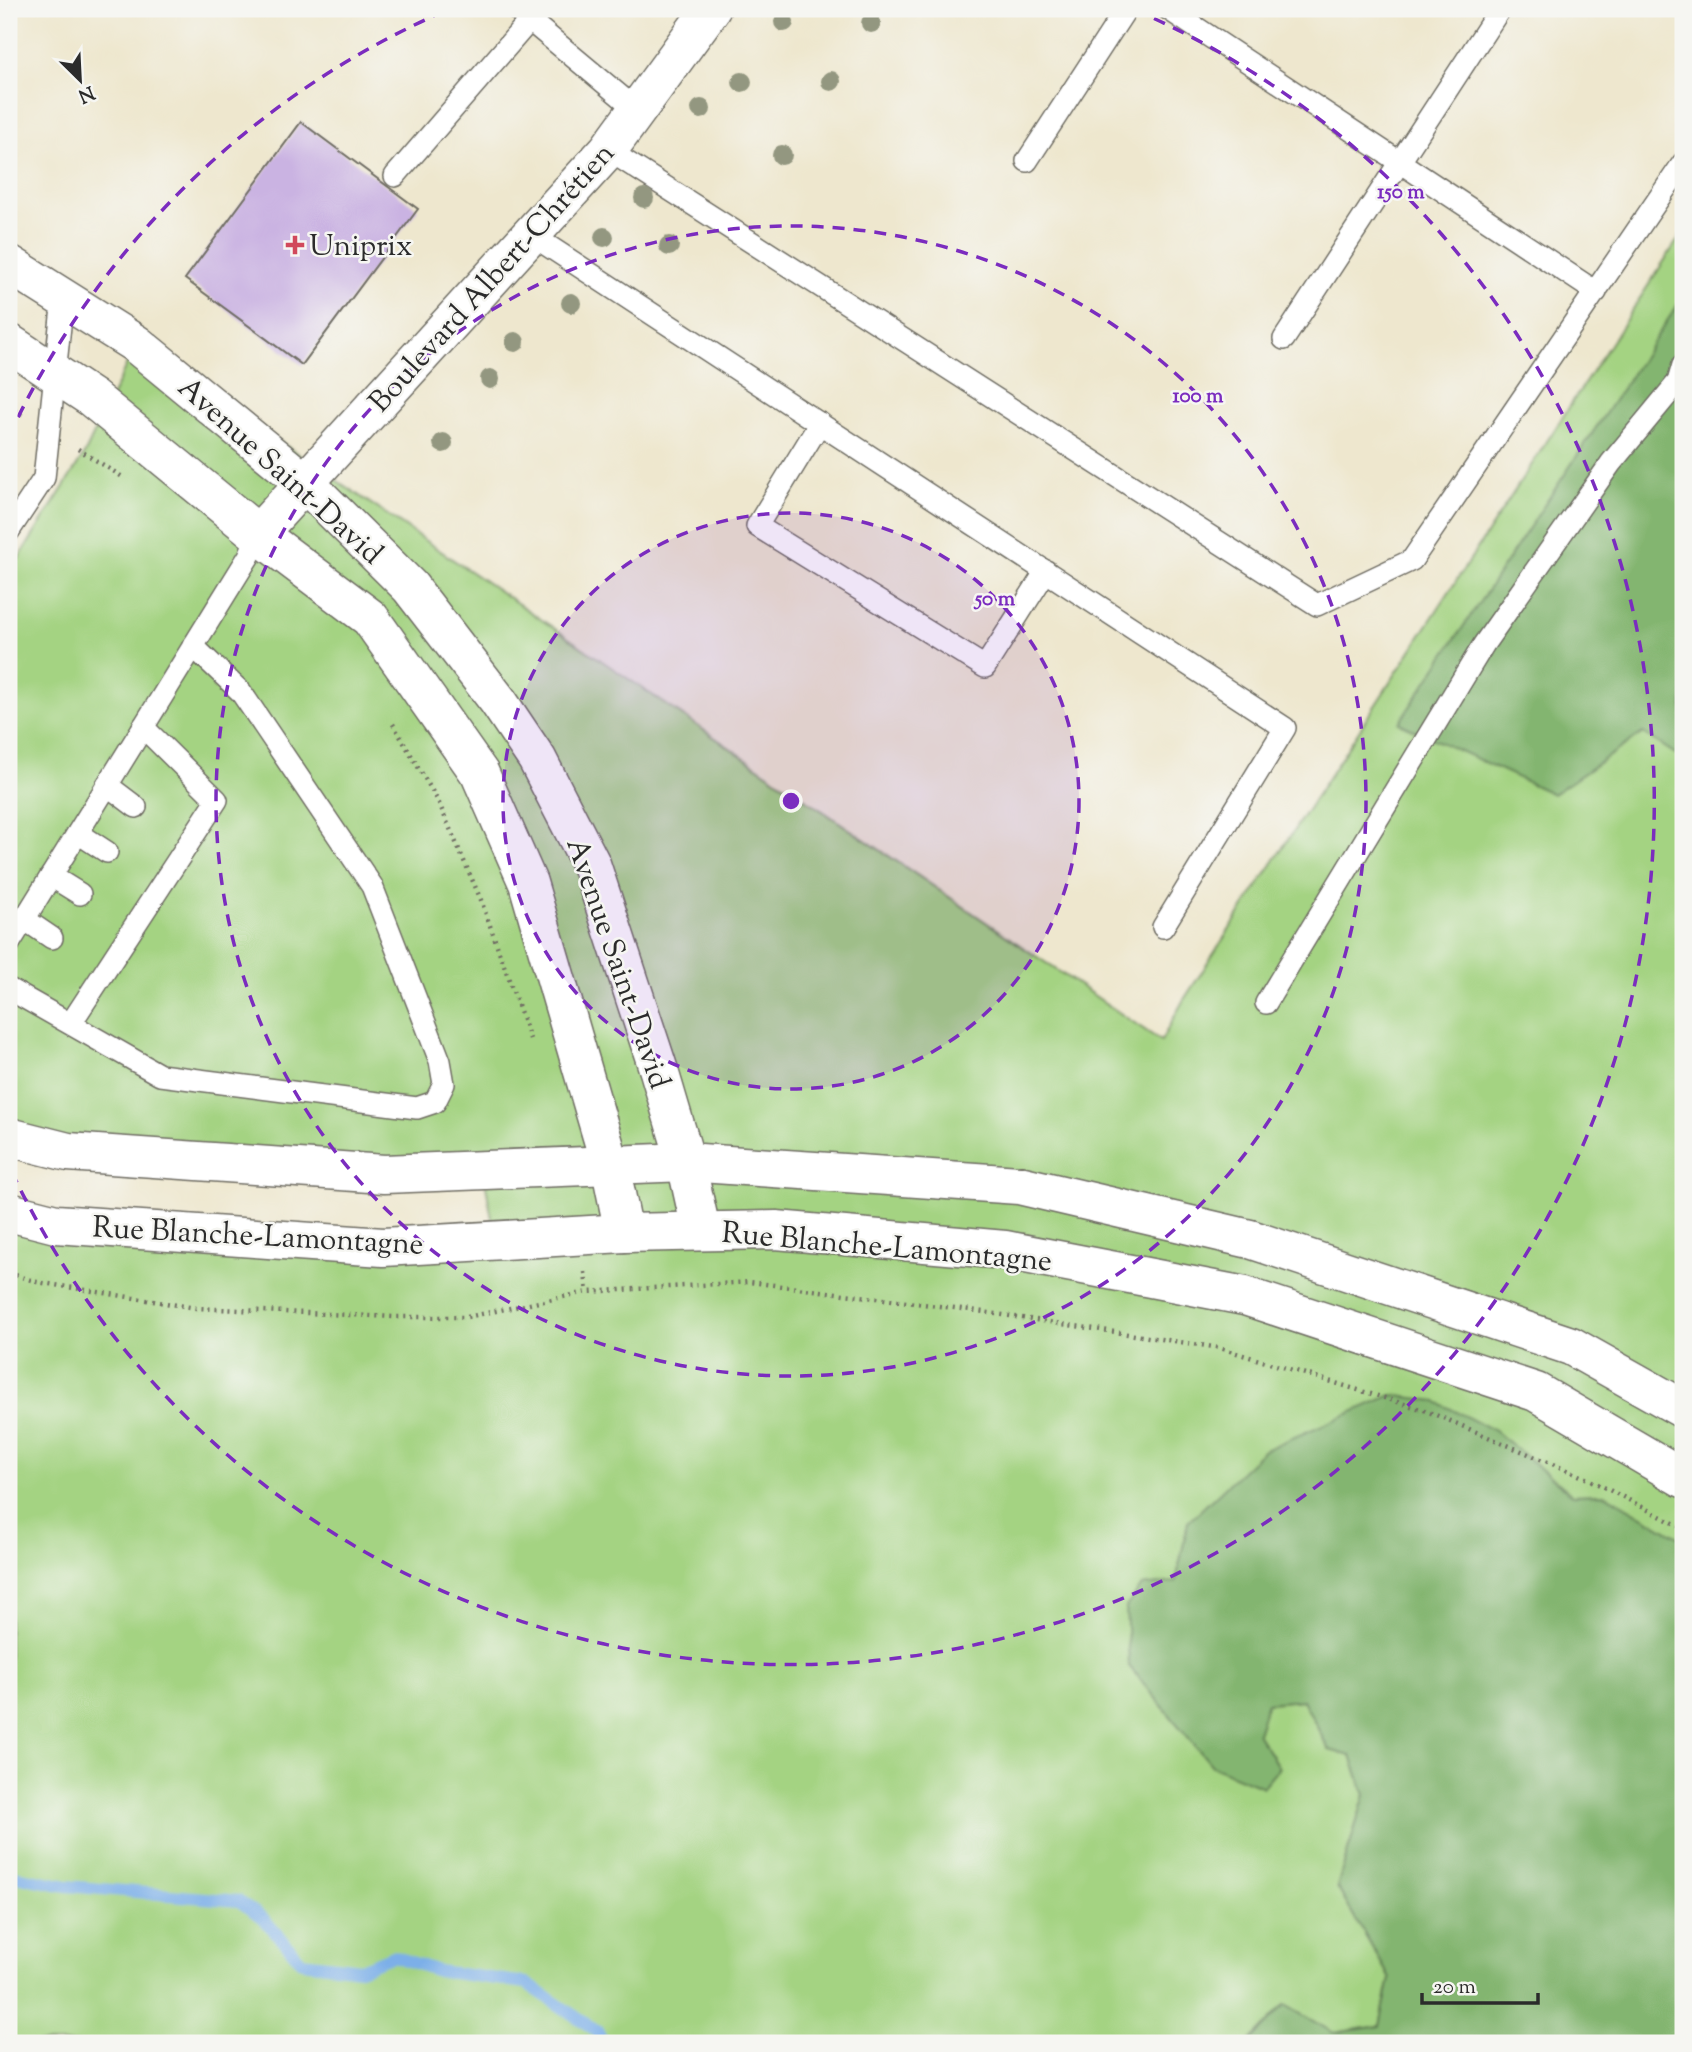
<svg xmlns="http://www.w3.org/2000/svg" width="1692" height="2052" viewBox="0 0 1692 2052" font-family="'Sorts Mill Goudy',serif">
  <rect width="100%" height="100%" fill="#f6f6f2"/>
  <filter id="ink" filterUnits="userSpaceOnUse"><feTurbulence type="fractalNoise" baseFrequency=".0143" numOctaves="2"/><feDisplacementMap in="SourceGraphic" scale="14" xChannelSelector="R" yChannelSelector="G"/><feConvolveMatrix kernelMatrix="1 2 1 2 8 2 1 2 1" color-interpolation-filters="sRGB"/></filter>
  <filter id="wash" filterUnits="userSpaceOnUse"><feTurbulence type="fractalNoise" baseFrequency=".00686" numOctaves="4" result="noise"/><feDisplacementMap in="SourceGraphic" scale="28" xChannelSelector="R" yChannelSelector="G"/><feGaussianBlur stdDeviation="1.57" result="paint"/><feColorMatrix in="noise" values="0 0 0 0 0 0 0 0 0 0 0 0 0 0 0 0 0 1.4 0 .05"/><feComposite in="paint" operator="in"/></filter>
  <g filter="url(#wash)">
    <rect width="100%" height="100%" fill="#eee7ce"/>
    <polygon fill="#a4d382" stroke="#687f56" stroke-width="2" points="1683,232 1683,1540 1605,1494 1573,1495 1493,1430 1188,1522 1176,1583 1142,1586 1279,1768 1257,1733 1267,1703 1303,1700 1329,1750 1351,1756 1365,1795 1337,1887 1390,1978 1380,2026 1334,2033 1285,2005 1248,2043 9,2043 9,1212 496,1241 483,1169 9,1137 9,574 85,453 136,344 1161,1041 1183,1001"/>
    <g fill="#83b570" stroke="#57704e" stroke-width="2">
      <polygon points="1683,297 1683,759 1643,733 1553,794 1399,723"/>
      <polygon points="1392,1395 1435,1401 1493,1430 1573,1495 1605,1494 1683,1540 1683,2043 1248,2043 1285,2005 1334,2033 1380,2026 1390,1978 1337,1887 1365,1795 1351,1756 1329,1750 1303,1700 1267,1703 1257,1733 1279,1768 1263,1787 1212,1766 1129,1666 1126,1607 1142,1586 1176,1582 1188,1522 1264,1450"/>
    </g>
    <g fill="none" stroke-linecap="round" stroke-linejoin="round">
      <polyline stroke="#7bafe8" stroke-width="12" points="9,1875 67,1886 239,1901 263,1918 302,1962 360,1969 393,1956 438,1971 526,1983 597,2031 603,2043"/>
    </g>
    <g id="blocks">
      <polygon fill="#cab3e2" points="301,122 418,209 302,365 185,279"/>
    </g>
  </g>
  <g filter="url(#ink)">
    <use href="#blocks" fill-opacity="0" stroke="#6f6d64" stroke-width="2"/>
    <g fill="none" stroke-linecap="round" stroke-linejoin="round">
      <g stroke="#6f6d64" stroke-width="24">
        <g id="service">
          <polyline points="516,9 637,110"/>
          <polyline points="1168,9 1596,292"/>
          <polyline points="608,150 1317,605 1412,560 1683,163"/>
          <polyline points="1027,161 1126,9"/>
          <polyline points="395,176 530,20"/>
          <polyline points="533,236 1285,728 1163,927"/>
          <polyline points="1284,339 1500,9"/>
          <polyline points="820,423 757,526 985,667 1046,571"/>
          <polyline points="9,531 44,478 63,298"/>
          <polyline points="107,785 136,807"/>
          <polyline points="78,833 107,852"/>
          <polyline points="51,876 80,894"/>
          <polyline points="24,919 52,938"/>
          <polyline points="9,944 249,556 258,534"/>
          <polyline points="9,989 160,1075 417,1108 435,1102 444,1084 440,1061 372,886 241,692 193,646"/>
          <polyline points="1266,1003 1484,644 1611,463 1678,382 1683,365"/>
          <polyline points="71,1023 217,800 143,727"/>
        </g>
      </g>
      <g stroke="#6f6d64" stroke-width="41">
        <polyline id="minor" points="258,534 608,150 711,9"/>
      </g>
      <g stroke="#6f6d64" stroke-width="41">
        <g id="tertiary">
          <polyline points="9,264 136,344 304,482 410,587 498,701 537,759 591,864 659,1071 686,1162 701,1230"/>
          <polyline points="9,343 92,398 258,534 370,618 480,774 528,883 610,1164 624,1233"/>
          <polyline points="9,1137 68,1152 384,1174 686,1162 1019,1185 1250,1239 1571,1346 1683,1409"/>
          <polyline points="9,1212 56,1224 383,1247 624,1233 776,1230 1005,1250 1245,1296 1536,1392 1683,1478"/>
        </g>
      </g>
      <g stroke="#6f6d64" stroke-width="4.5" stroke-dasharray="2 5" stroke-linecap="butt">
        <polyline points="9,407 22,415"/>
        <polyline points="78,449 124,478"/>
        <polyline points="393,724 438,801 481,900 530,1039"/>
        <polyline points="585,1272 587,1292"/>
        <polyline points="9,1273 37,1282 196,1308 394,1317 467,1317 587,1292 750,1282 970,1310 1220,1348 1424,1410 1588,1479 1683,1528"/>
      </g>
      <use href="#service" stroke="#fff" stroke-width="21"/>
      <use href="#minor" stroke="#fff" stroke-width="38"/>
      <use href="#tertiary" stroke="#fff" stroke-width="38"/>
    </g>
    <g fill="#939780">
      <circle cx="784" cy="22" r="10"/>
      <circle cx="871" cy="23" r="10"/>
      <circle cx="831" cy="81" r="10"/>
      <circle cx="742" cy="82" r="10"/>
      <circle cx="701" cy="109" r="10"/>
      <circle cx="782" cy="155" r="10"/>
      <circle cx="644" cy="198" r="10"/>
      <circle cx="604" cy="237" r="10"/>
      <circle cx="669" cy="246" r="10"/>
      <circle cx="571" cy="303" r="10"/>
      <circle cx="515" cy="342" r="10"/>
      <circle cx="490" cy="379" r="10"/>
      <circle cx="443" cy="443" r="10"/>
    </g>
  </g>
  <circle cx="791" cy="801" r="288" fill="#7b2cbf" fill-opacity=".12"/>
  <g fill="none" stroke="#7b2cbf" stroke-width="3.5" stroke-dasharray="12 9">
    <circle cx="791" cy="801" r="288"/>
    <circle cx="791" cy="801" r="575"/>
    <path d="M9 436A863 863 0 0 1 447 10M1135 10A863 863 0 1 1 9 1166"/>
  </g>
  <path fill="#d1495b" stroke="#f6f6f2" stroke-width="2.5" d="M291.5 234.5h7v7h7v7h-7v7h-7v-7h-7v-7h7z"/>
  <g text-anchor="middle" stroke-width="5" stroke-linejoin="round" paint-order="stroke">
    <g font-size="30" fill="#2b2b2b" stroke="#f6f6f2" text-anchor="start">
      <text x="309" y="255">Uniprix</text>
    </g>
    <g font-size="30" fill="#2b2b2b" stroke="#f6f6f2">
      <text transform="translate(491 277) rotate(-48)" y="10">Boulevard Albert-Chrétien</text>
      <text transform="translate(281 470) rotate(42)" y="10">Avenue Saint-David</text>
      <text transform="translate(619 963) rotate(71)" y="10">Avenue Saint-David</text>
      <text transform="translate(258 1235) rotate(3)" y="10">Rue Blanche-Lamontagne</text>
      <text transform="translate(887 1246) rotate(5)" y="10">Rue Blanche-Lamontagne</text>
    </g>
  </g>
  <circle cx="791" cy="801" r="10" fill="#7b2cbf" stroke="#f6f6f2" stroke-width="3.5"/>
  <g font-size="21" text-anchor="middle" font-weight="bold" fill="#7b2cbf" stroke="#f6f6f2" stroke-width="5" stroke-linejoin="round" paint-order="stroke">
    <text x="1401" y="198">150 m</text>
    <text x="1198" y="402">100 m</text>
    <text x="995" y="605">50 m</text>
  </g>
  <rect width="1692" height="2052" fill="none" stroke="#f6f6f2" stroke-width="35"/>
  <g transform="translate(80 80) rotate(156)" stroke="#f6f6f2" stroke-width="5" paint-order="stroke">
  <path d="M0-5L12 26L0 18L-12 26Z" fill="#2b2b2b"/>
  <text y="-10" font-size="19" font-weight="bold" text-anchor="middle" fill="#2b2b2b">N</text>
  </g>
  <path d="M1422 1993v10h116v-10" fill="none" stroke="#2b2b2b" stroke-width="3.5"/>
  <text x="1433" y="1993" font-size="21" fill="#2b2b2b" stroke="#f6f6f2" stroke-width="5" paint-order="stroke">20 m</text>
</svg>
